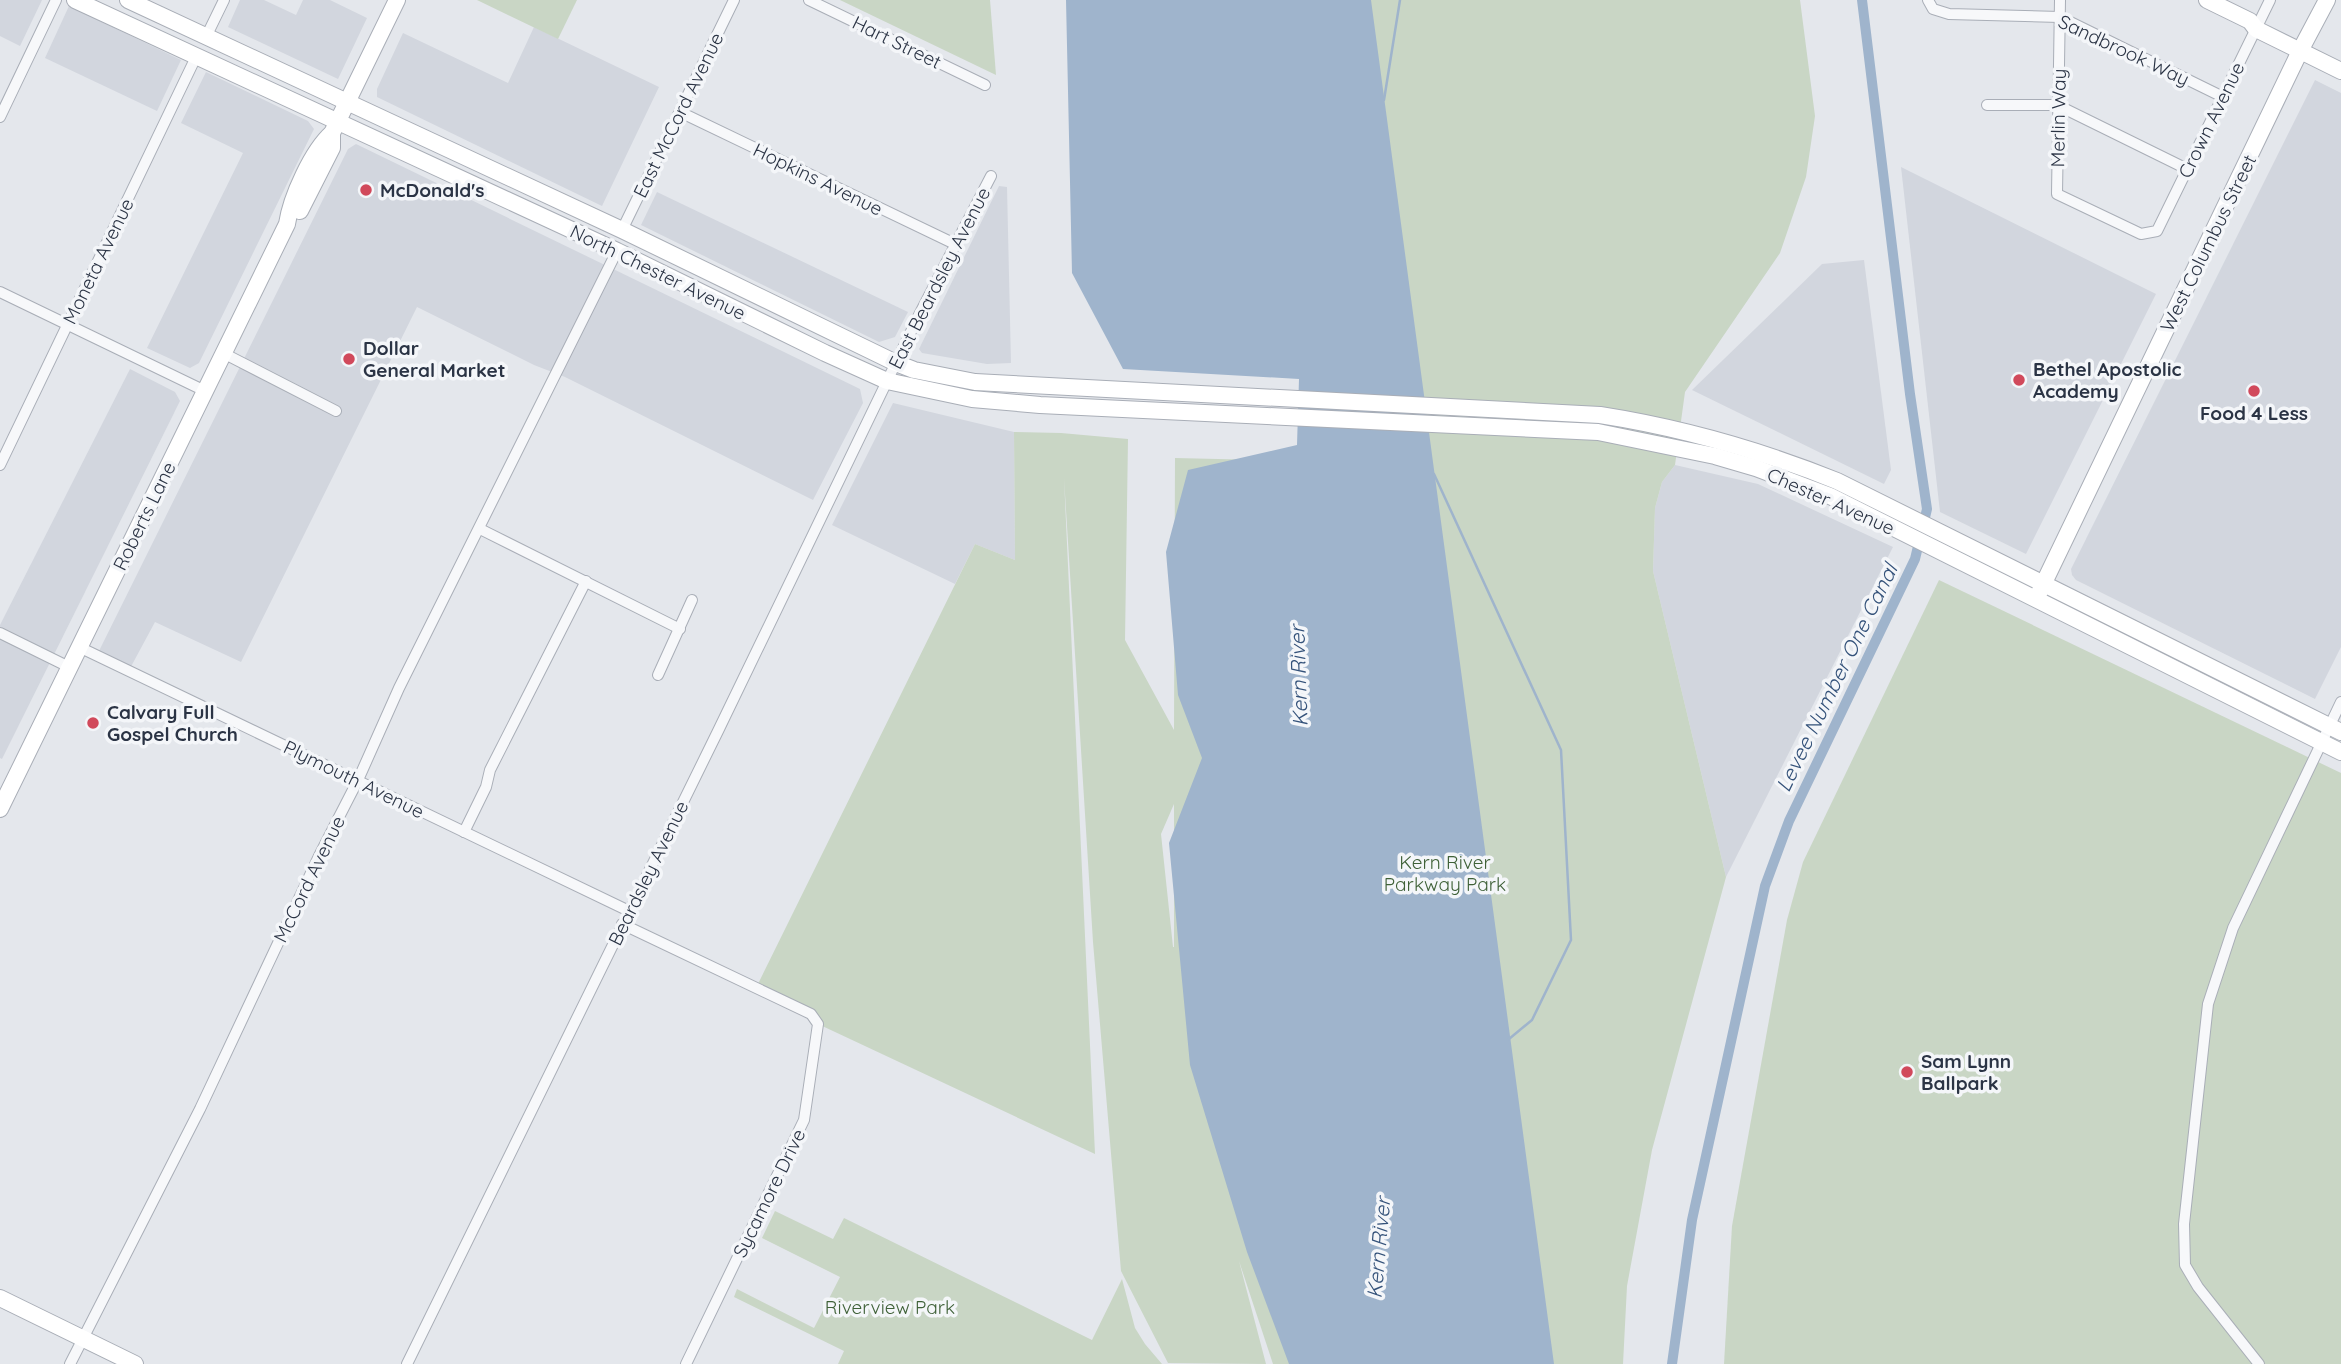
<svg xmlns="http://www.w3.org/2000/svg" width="2341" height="1364" viewBox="0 0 2341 1364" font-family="Quicksand,sans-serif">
  <rect width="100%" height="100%" fill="#e4e7ec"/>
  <g fill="#d2d6de">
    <polygon points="0,0 42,0 20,46 0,36"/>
    <polygon points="240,0 264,0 296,15 303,0 330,0 367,18 338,79 228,27"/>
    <polygon points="69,6 181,60 157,111 45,58"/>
    <polygon points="534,27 659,87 602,206 377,97 377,89 403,33 508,83"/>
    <polygon points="206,72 308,121 314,129 199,363 190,368 147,348 243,153 181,123"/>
    <polygon points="2315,80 2341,93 2341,647 2315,699 2076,580 2072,575 2071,569"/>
    <polygon points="356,144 860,389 863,403 813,500 565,377 534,365 417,307 241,662 155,622 127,674 95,659 348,149"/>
    <polygon points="1901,167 2156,294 2026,554 1940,512"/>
    <polygon points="999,186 1007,187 1011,363 987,364 922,353 919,349"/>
    <polygon points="657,192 908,312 895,337 879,342 641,225"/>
    <polygon points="1864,260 1891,470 1884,484 1692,390 1822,264"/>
    <polygon points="130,369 175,392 180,401 2,759 0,758 0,625"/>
    <polygon points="893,403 1014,432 1015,560 975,544 955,584 832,525"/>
    <polygon points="1675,465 1758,484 1893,547 1726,877 1653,571 1655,508 1662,482"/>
  </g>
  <g fill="#c9d6c5" fill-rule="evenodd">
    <polygon points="477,0 577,0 558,39"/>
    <polygon points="840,0 990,0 996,75"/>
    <path d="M1080,0H1800L1815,116L1806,177L1780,253L1685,392L1675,465L1662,482L1655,508L1653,571L1726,877L1652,1150L1627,1286L1623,1364H1273L1239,1261L1266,1364L1168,1363L1121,1271L1093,942L1064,478L1095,1154L818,1024L756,988L975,544L1015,560L1014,432L1061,433L1128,439L1125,640L1174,730L1175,458L1306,461L1307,363ZM1174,804V947H1173L1161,834Z"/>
    <polygon points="1939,580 2341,773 2341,1364 1724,1364 1732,1226 1787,920 1803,862"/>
    <polygon points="775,1211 833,1239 844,1218 1092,1340 1122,1279 1135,1328 1145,1344 1162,1364 838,1364 844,1351 734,1297 737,1289 814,1328 840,1277 762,1238"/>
  </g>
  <polygon fill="#9fb4cc" points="1066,0 1371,0 1554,1364 1289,1364 1247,1252 1190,1065 1169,843 1202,758 1178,695 1166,552 1188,470 1297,445 1299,379 1123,369 1072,273"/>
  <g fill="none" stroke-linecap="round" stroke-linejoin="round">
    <g stroke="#9fb4cc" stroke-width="2.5">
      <polyline points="1384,100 1400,0"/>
      <polyline points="1434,474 1561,750 1571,940 1532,1020 1509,1039"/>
    </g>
    <polyline stroke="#9fb4cc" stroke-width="10" points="1672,1364 1692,1220 1765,886 1789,821 1915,559 1927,509 1910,394 1862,0"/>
    <g stroke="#a9aeb7" stroke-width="12">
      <g id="street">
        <polyline points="809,0 985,85"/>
        <polyline points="1928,0 1933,9 1949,14 2060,17 2223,97"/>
        <polyline points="2060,0 2057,194 2141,234 2157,231 2270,0"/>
        <polyline points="206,37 224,0"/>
        <polyline points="1987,105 2057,105 2187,169"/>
        <polyline points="680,112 957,245"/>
        <polyline points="0,117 56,0"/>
        <polyline points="622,230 734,0"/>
        <polyline points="0,292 205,391"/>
        <polyline points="223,353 336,411"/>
        <polyline points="0,465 196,57"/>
        <polyline points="480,529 680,629"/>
        <polyline points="0,633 69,667"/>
        <polyline points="79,647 629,911"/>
        <polyline points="658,675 692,600"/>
        <polyline points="464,832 486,787 490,770 586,581"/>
        <polyline points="622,924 811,1014 818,1024 804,1120 686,1364"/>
        <polyline points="70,1364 200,1109 319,856 358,780 399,688 617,251"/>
        <polyline points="407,1364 718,731 919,315 991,176"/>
        <polyline points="2259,1364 2198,1287 2185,1265 2184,1224 2208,1004 2233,928 2341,702"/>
      </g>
    </g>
    <g stroke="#a9aeb7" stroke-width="18">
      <g id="secondary">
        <polyline points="75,0 617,251 825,353 887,381 972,399 1040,405 1598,432 1715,456 1756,468 1830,496 2341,752"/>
        <path d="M128,0L622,230L896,363L914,370L975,382L1600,415C1683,428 1760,450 1837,481L2341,732"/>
        <polyline points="2207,0 2250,21 2256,29 2341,71"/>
        <polyline points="300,211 332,148 332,133"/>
        <polyline points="2039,593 2300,51 2327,0"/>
        <path d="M0,809L287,224C291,197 312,151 332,133L397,0"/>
        <polyline points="0,1298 135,1364"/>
      </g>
    </g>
    <use href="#street" stroke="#f7f8fa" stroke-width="10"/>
    <use href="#secondary" stroke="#fff" stroke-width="16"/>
  </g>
  <g fill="#d1495b" stroke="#f4f6f9" stroke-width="2.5">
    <circle cx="366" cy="190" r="7"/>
    <circle cx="349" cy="359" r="7"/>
    <circle cx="2019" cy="380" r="7"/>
    <circle cx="2254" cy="391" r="7"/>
    <circle cx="93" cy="723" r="7"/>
    <circle cx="1907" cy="1072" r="7"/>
  </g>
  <g text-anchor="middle" stroke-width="7" stroke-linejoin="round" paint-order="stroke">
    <g font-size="19" fill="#2b3445" stroke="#f4f6f9">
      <text transform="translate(897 42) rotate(26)" y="7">Hart Street</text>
      <text transform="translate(2124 50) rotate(25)" y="7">Sandbrook Way</text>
      <text transform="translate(678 115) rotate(-64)" y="7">East McCord Avenue</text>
      <text transform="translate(2058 118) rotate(-89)" y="7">Merlin Way</text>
      <text transform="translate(2211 120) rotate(-64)" y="7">Crown Avenue</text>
      <text transform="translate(818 179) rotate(26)" y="7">Hopkins Avenue</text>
      <text transform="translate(2208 243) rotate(-64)" y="7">West Columbus Street</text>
      <text transform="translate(98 261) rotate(-64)" y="7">Moneta Avenue</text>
      <text transform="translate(658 272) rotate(26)" y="7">North Chester Avenue</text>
      <text transform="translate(939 278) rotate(-63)" y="7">East Beardsley Avenue</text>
      <text transform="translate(1831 501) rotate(24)" y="7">Chester Avenue</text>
      <text transform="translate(144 516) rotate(-64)" y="7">Roberts Lane</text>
      <text transform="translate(354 779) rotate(26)" y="7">Plymouth Avenue</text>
      <text transform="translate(648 873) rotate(-64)" y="7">Beardsley Avenue</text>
      <text transform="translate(309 879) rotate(-64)" y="7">McCord Avenue</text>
      <text transform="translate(769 1193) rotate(-64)" y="7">Sycamore Drive</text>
    </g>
    <g font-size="19" font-weight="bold" fill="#2b3445" stroke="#f4f6f9" text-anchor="start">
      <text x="380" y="197">McDonald's</text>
      <text x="363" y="355">Dollar<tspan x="363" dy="22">General Market</tspan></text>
      <text x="2033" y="376">Bethel Apostolic<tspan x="2033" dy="22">Academy</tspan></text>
      <text x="2254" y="420" text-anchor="middle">Food 4 Less</text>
      <text x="107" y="719">Calvary Full<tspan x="107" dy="22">Gospel Church</tspan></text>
      <text x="1921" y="1068">Sam Lynn<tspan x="1921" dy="22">Ballpark</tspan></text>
    </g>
    <g font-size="19" fill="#3f6138" stroke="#f4f6f9">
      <text x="1445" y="869">Kern River<tspan x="1445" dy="22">Parkway Park</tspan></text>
      <text x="890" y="1314">Riverview Park</text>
    </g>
    <g font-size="21" font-style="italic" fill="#34527a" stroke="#f4f6f9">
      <text transform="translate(1299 676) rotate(-92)" y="7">Kern River</text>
      <text transform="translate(1837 678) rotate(-64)" y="7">Levee Number One Canal</text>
      <text transform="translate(1379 1248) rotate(-85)" y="7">Kern River</text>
    </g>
  </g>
</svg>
